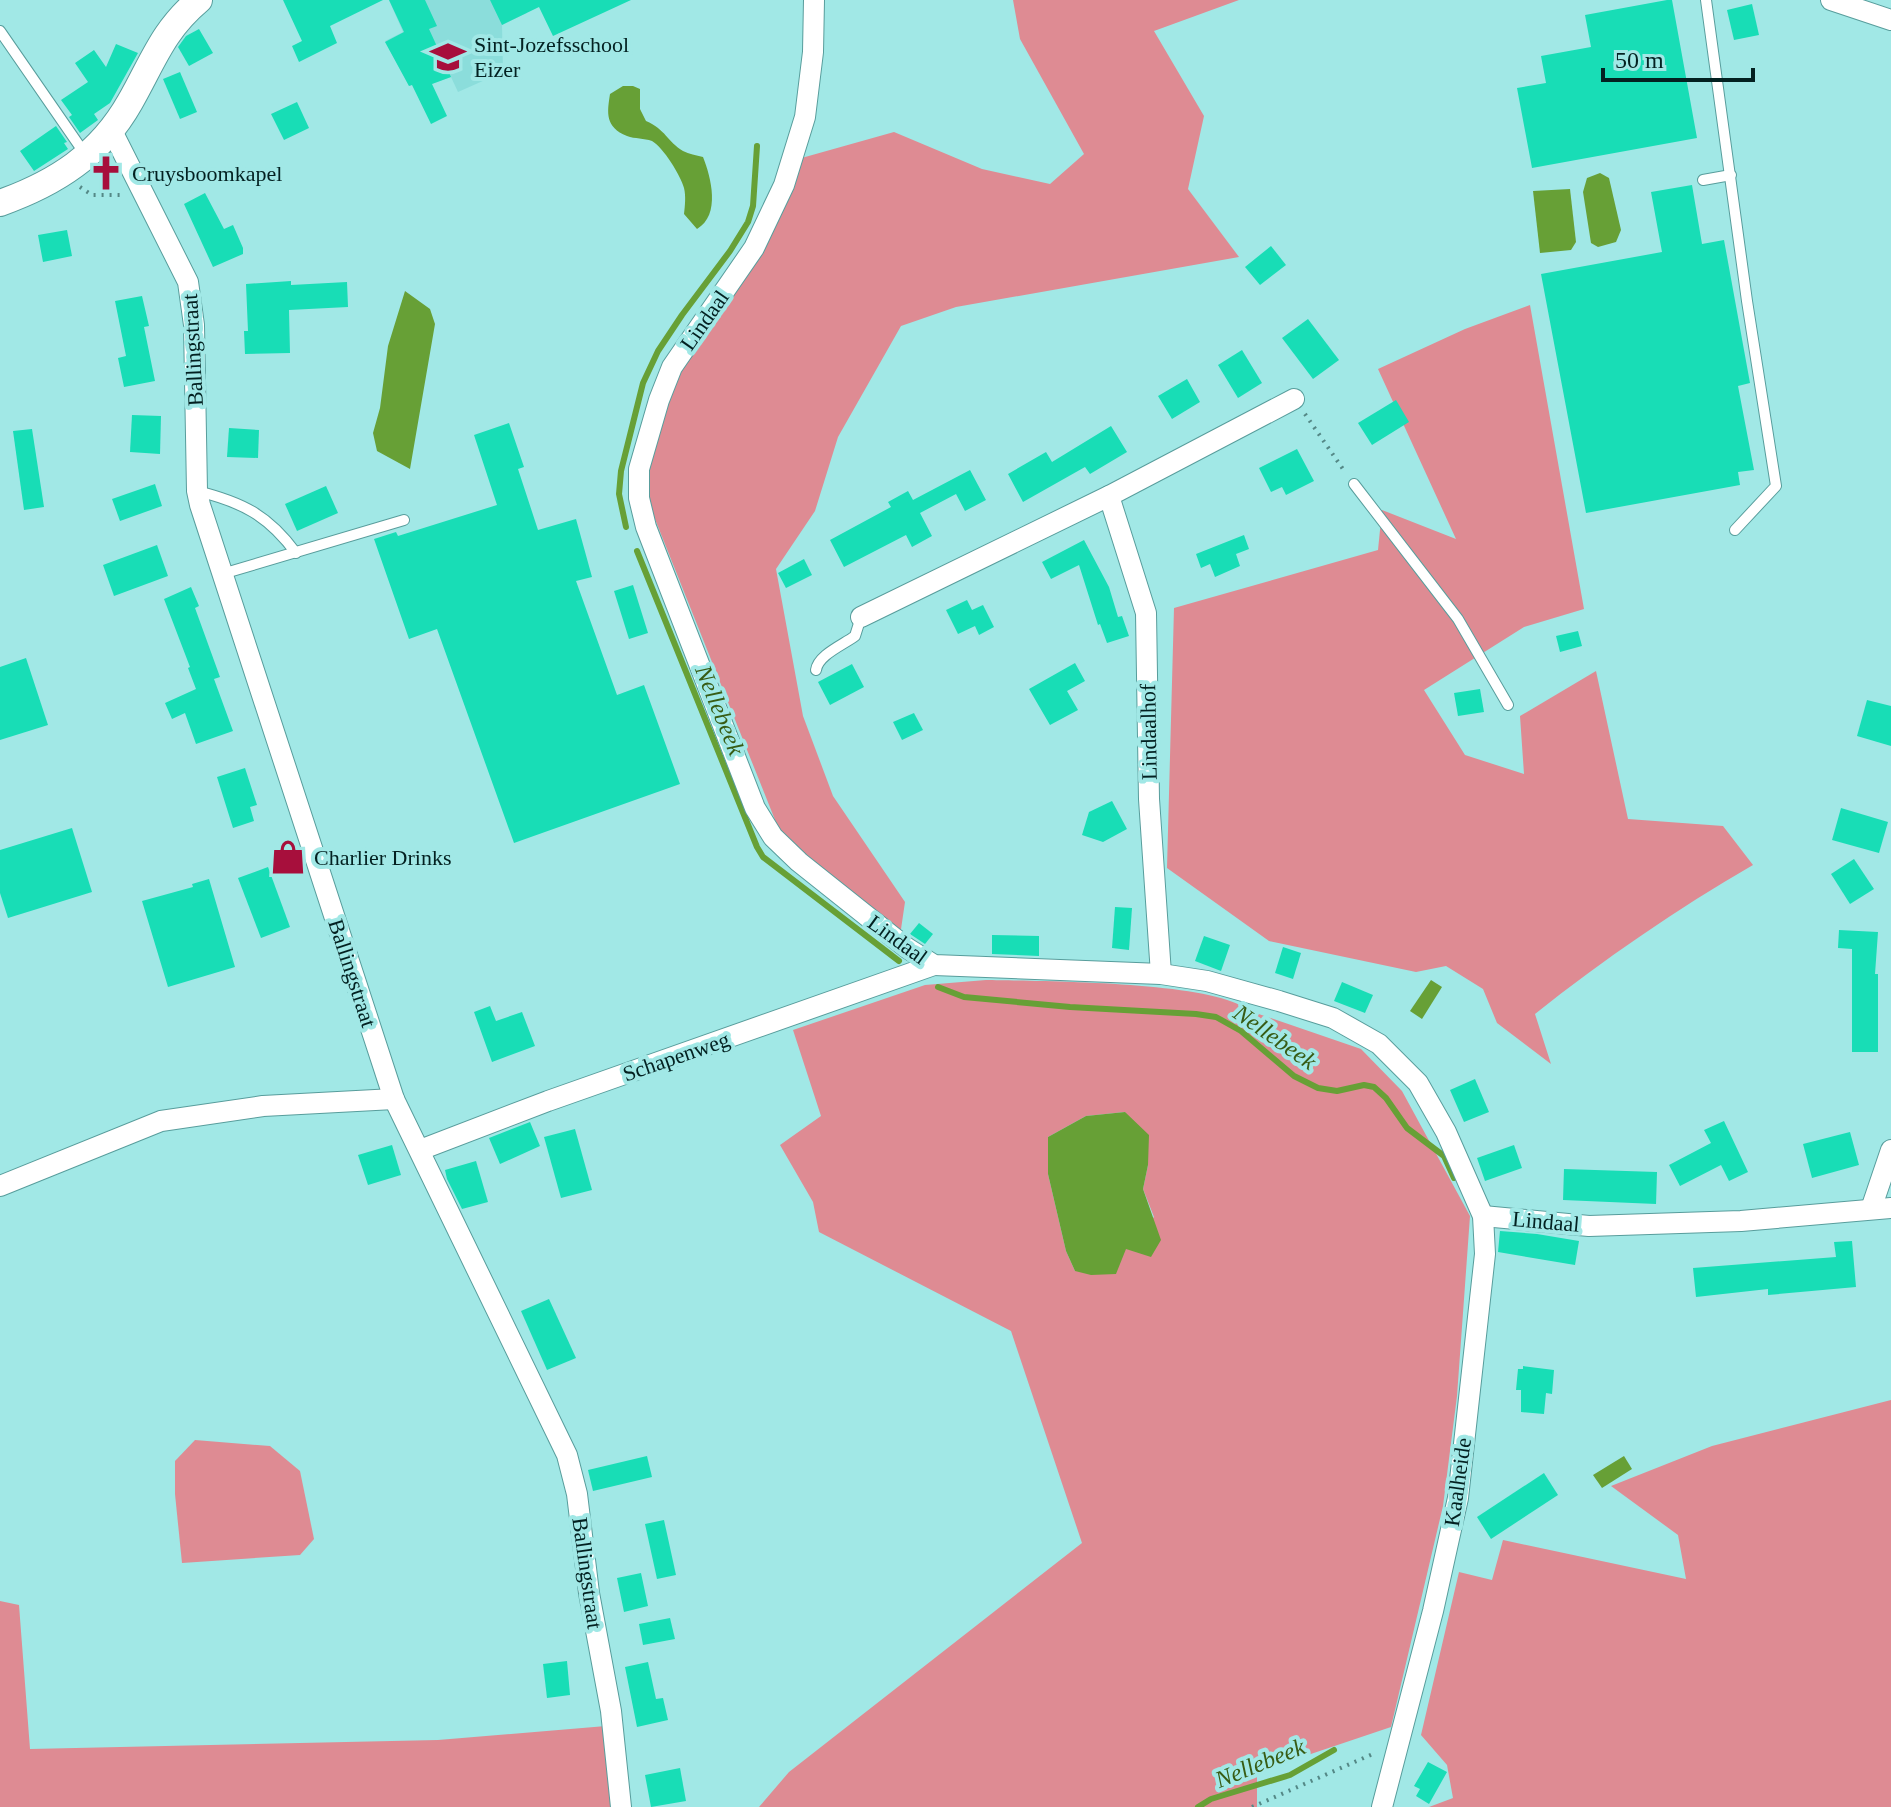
<svg xmlns="http://www.w3.org/2000/svg" width="1891" height="1807" viewBox="0 0 1891 1807" font-family="Georgia,serif">
  <rect width="100%" height="100%" fill="#a1e8e6"/>
  <polygon fill="#8bdddb" points="389,0 521,0 527,13 502,25 503,72 458,92 451,77 429,85 414,84 409,86 385,41 403,32"/>
  <g fill="#de8b93" fill-rule="evenodd">
    <polygon points="1013,0 1239,0 1154,31 1204,116 1188,189 1239,257 956,307 901,326 838,437 815,511 776,569 803,716 833,796 905,902 900,936 787,850 641,484 681,368 798,159 894,132 982,169 1050,184 1084,154 1020,39"/>
    <path d="M1530,305L1584,609L1524,627L1424,690L1465,755L1524,774L1520,716L1596,671L1628,819L1723,826L1753,865C1677,909 1604,959 1535,1014L1551,1064L1497,1023L1483,989L1446,966L1416,972L1269,941L1167,868L1174,608L1378,550L1382,510L1456,539L1378,369L1465,329Z"/>
    <path d="M986,980C1035,981 1216,981 1247,1010L1361,1049L1402,1091L1470,1216L1457,1396L1443,1506L1391,1727L1257,1772V1807H759L789,1772L1082,1543L1011,1331L819,1232L813,1202L780,1145L821,1116L793,1030L925,985ZM1125,1112L1148,1165L1143,1189L1154,1217L1126,1248L1075,1271L1066,1251L1048,1174V1137L1086,1116Z"/>
    <polygon points="1891,1400 1891,1807 1429,1807 1453,1798 1447,1765 1421,1735 1459,1572 1492,1580 1503,1540 1686,1579 1678,1535 1611,1486 1712,1446"/>
    <polygon points="195,1440 270,1446 300,1471 314,1539 300,1555 182,1563 175,1494 175,1461"/>
    <polygon points="0,1601 19,1605 30,1749 438,1740 606,1726 612,1807 0,1807"/>
  </g>
  <g fill="#67a036">
    <path d="M623,86H633L640,89V109L646,121C665,129 668,142 683,151C689,154 696,155 703,157C711,177 721,215 697,229L684,214C685,206 686,196 684,188C681,176 663,147 652,141C644,138 635,139 627,136C605,127 607,113 610,94Z"/>
    <polygon points="1600,173 1609,178 1621,230 1616,242 1598,247 1591,243 1583,192 1587,178"/>
    <polygon points="1570,189 1576,242 1571,250 1540,253 1533,191"/>
    <polygon points="405,291 430,309 435,324 410,469 377,451 373,433 380,408 388,346"/>
    <polygon points="1431,980 1442,987 1422,1019 1410,1011"/>
    <polygon points="1125,1112 1149,1135 1148,1165 1143,1189 1161,1240 1151,1257 1126,1249 1116,1274 1091,1275 1075,1271 1066,1251 1048,1174 1048,1137 1086,1116"/>
    <polygon points="1624,1456 1632,1469 1602,1488 1593,1475"/>
  </g>
  <g fill="none" stroke-linecap="round" stroke-linejoin="round">
    <g stroke="#67a036" stroke-width="6">
      <polyline points="626,527 619,494 621,471 643,383 658,351 682,315 730,251 748,222 753,206 757,146"/>
      <polyline points="637,551 757,847 763,857 899,961"/>
      <polyline points="938,987 964,997 1070,1007 1196,1014 1216,1017 1241,1031 1294,1076 1318,1088 1337,1091 1364,1085 1374,1087 1386,1098 1407,1128 1444,1156 1454,1178"/>
      <polyline points="1198,1807 1211,1799 1290,1775 1334,1750"/>
    </g>
  </g>
  <g fill="#18ddb6">
    <polygon points="283,0 383,0 330,26 337,43 299,62 292,46 302,41"/>
    <polygon points="389,0 425,0 437,26 429,29 451,77 432,84 447,116 431,124 412,85 409,86 385,42 404,32"/>
    <polygon points="490,0 631,0 553,36 539,7 502,25"/>
    <polygon points="1667,0 1672,0 1697,138 1532,168 1517,88 1546,83 1541,56 1591,47 1585,15"/>
    <polygon points="1752,4 1759,35 1734,40 1727,10"/>
    <polygon points="199,29 213,53 189,66 178,47 186,36"/>
    <polygon points="116,44 138,53 110,103 94,114 98,120 80,133 69,117 72,115 61,100 88,82 75,63 94,50 106,67"/>
    <polygon points="180,72 197,112 180,119 163,79"/>
    <polygon points="297,102 309,128 284,140 271,114"/>
    <polygon points="56,126 67,142 64,143 68,149 34,171 20,151"/>
    <polygon points="1692,185 1702,244 1724,240 1750,383 1738,386 1754,470 1738,472 1740,485 1586,513 1541,274 1662,252 1651,192"/>
    <polygon points="205,193 224,229 233,225 243,248 243,254 213,267 184,204"/>
    <polygon points="67,230 72,256 43,262 38,235"/>
    <polygon points="1271,246 1286,265 1260,285 1245,267"/>
    <polygon points="291,281 291,285 347,282 348,307 289,310 290,353 245,354 244,331 248,331 246,284"/>
    <polygon points="142,296 149,326 144,327 155,381 124,387 118,358 126,356 115,301"/>
    <polygon points="1308,319 1339,360 1313,379 1282,338"/>
    <polygon points="1242,350 1262,383 1238,398 1218,365"/>
    <polygon points="1187,379 1200,402 1172,419 1158,396"/>
    <polygon points="1396,400 1409,422 1372,445 1358,423"/>
    <polygon points="132,415 161,416 160,454 130,452"/>
    <polygon points="509,423 524,467 518,469 538,530 576,519 592,577 576,581 617,695 644,685 680,784 514,843 437,629 409,639 374,539 396,532 398,536 497,505 474,435"/>
    <polygon points="1111,426 1127,452 1090,474 1085,467 1023,502 1008,474 1046,452 1052,462"/>
    <polygon points="229,428 259,430 258,458 227,457"/>
    <polygon points="32,429 44,507 24,510 13,431"/>
    <polygon points="1297,449 1314,481 1286,495 1282,487 1271,492 1259,468"/>
    <polygon points="970,470 986,500 965,511 956,494 920,513 932,536 912,547 906,535 844,567 830,540 891,507 888,502 908,491 913,500"/>
    <polygon points="155,484 162,506 120,521 112,499"/>
    <polygon points="326,486 338,513 297,531 285,504"/>
    <polygon points="1244,535 1249,549 1236,554 1240,566 1215,577 1210,564 1201,568 1196,554"/>
    <polygon points="1084,540 1109,587 1118,617 1122,616 1129,636 1107,643 1100,624 1098,625 1079,565 1051,579 1042,562"/>
    <polygon points="157,545 168,576 114,596 103,565"/>
    <polygon points="804,559 812,575 786,588 778,573"/>
    <polygon points="633,585 648,633 629,639 614,591"/>
    <polygon points="191,587 199,606 195,608 220,677 214,679 233,731 196,744 185,713 172,719 165,703 196,689 188,668 190,667 164,599"/>
    <polygon points="967,600 972,610 983,605 994,627 979,635 975,626 958,634 946,610"/>
    <polygon points="1578,631 1582,646 1560,652 1556,636"/>
    <polygon points="26,658 48,725 0,740 0,667"/>
    <polygon points="1075,663 1085,681 1067,691 1078,710 1050,725 1029,689"/>
    <polygon points="852,664 864,687 830,705 818,682"/>
    <polygon points="1480,689 1484,712 1458,716 1454,693"/>
    <polygon points="1867,700 1891,706 1891,746 1857,736"/>
    <polygon points="914,713 923,730 902,740 893,722"/>
    <polygon points="245,768 257,805 250,807 254,821 233,828 217,777"/>
    <polygon points="1112,801 1127,829 1103,842 1082,835 1089,812"/>
    <polygon points="1841,808 1888,822 1879,853 1832,840"/>
    <polygon points="72,828 92,892 8,918 0,893 0,850"/>
    <polygon points="1854,859 1874,889 1850,904 1831,874"/>
    <polygon points="268,867 290,927 261,938 238,878"/>
    <polygon points="209,879 235,967 168,987 142,901 193,887 192,884"/>
    <polygon points="1115,907 1132,908 1129,950 1112,948"/>
    <polygon points="919,923 933,934 925,944 910,934"/>
    <polygon points="1839,930 1878,932 1875,974 1878,974 1878,1052 1852,1052 1852,949 1838,948"/>
    <polygon points="992,935 1039,936 1039,956 992,954"/>
    <polygon points="1204,936 1230,945 1221,971 1195,961"/>
    <polygon points="1283,947 1301,953 1293,979 1275,973"/>
    <polygon points="1342,982 1373,995 1365,1013 1334,1001"/>
    <polygon points="490,1006 496,1021 522,1012 535,1046 492,1062 474,1012"/>
    <polygon points="1475,1079 1489,1112 1464,1122 1450,1090"/>
    <polygon points="1724,1121 1748,1172 1729,1181 1721,1165 1680,1186 1669,1165 1711,1143 1704,1130"/>
    <polygon points="530,1122 540,1146 500,1164 489,1138"/>
    <polygon points="575,1129 592,1190 561,1198 544,1137"/>
    <polygon points="1850,1132 1859,1165 1812,1178 1803,1144"/>
    <polygon points="392,1145 401,1175 368,1185 358,1155"/>
    <polygon points="1514,1145 1522,1168 1485,1181 1477,1158"/>
    <polygon points="476,1161 488,1202 462,1209 447,1179 445,1170"/>
    <polygon points="1564,1169 1657,1172 1656,1204 1563,1200"/>
    <polygon points="1500,1231 1537,1234 1579,1241 1575,1265 1498,1252"/>
    <polygon points="1852,1241 1856,1287 1768,1295 1768,1289 1696,1297 1693,1268 1836,1257 1834,1242"/>
    <polygon points="549,1299 576,1358 547,1370 521,1311"/>
    <polygon points="1523,1366 1554,1370 1552,1394 1546,1393 1544,1414 1521,1412 1521,1390 1516,1390 1518,1369 1523,1369"/>
    <polygon points="647,1456 652,1477 593,1491 588,1470"/>
    <polygon points="1544,1473 1558,1495 1491,1539 1477,1517"/>
    <polygon points="664,1520 676,1575 657,1579 645,1524"/>
    <polygon points="641,1573 648,1606 624,1612 617,1578"/>
    <polygon points="670,1618 675,1639 643,1645 639,1624"/>
    <polygon points="567,1661 570,1695 547,1698 543,1664"/>
    <polygon points="648,1662 656,1699 663,1698 668,1720 637,1727 625,1667"/>
    <polygon points="1428,1762 1447,1772 1429,1804 1416,1796 1420,1789 1414,1786"/>
    <polygon points="680,1768 686,1801 651,1807 645,1775"/>
  </g>
  <g fill="none" stroke-linecap="round" stroke-linejoin="round">
    <g stroke="#589d9c" stroke-width="12">
      <g id="service">
        <polyline points="1706,0 1747,301 1776,486 1735,530"/>
        <polyline points="0,31 85,154"/>
        <polyline points="1703,180 1731,175"/>
        <polyline points="1354,484 1458,619 1508,705"/>
        <path d="M197,491C242,502 268,515 296,553"/>
        <polyline points="222,574 404,520"/>
        <path d="M816,670C818,655 843,645 855,636L861,617"/>
      </g>
    </g>
    <g stroke="#589d9c" stroke-width="22">
      <g id="minor">
        <polyline points="814,0 813,52 805,117 784,185 754,248 672,367 659,400 639,469 639,498 646,527 755,808 773,837 799,862 907,948 934,965 1161,974 1207,981 1279,1001 1333,1018 1379,1044 1418,1083 1446,1132 1483,1216 1485,1254 1458,1498 1433,1611 1382,1807"/>
        <polyline points="1831,0 1891,20"/>
        <polyline points="112,131 188,282 194,325 197,491 200,505 394,1099 567,1455 577,1494 589,1593 611,1711 621,1807"/>
        <polyline points="861,617 1109,496"/>
        <polyline points="1161,974 1149,799 1146,613 1109,496 1294,399"/>
        <polyline points="420,1150 548,1101 934,965"/>
        <polyline points="0,1186 161,1121 263,1106 394,1099"/>
        <polyline points="1871,1209 1891,1150"/>
        <polyline points="1483,1216 1589,1226 1741,1221 1891,1208"/>
      </g>
    </g>
    <g stroke="#589d9c" stroke-width="28">
      <path id="tertiary" d="M0,203C56,183 100,155 130,102C153,62 162,31 199,0"/>
    </g>
    <g stroke="#548886" stroke-width="4" stroke-dasharray="2 6" stroke-linecap="butt">
      <polyline points="80,187 92,195 125,195"/>
      <polyline points="1305,414 1345,472"/>
      <polyline points="1252,1807 1375,1753"/>
    </g>
    <use href="#service" stroke="#fff" stroke-width="10"/>
    <use href="#minor" stroke="#fff" stroke-width="20"/>
    <use href="#tertiary" stroke="#fff" stroke-width="26"/>
  </g>
  <defs>
    <g id="school-bare" transform="scale(2.76)"><path d="M0-5L7-2L0 1L-7-2ZM-4 1L0 2.5L4 1V4Q0 6-4 4Z" fill="#a70f3c" stroke="#a1e8e6" stroke-width="2.5" paint-order="stroke"/></g>
    <g id="church-bare" transform="scale(2.76)"><path d="M-1.2-6h2.4v3.5h3.3v2.4h-3.3V6h-2.4V-.1h-3.3v-2.4h3.3Z" fill="#a70f3c" stroke="#a1e8e6" stroke-width="2.5" paint-order="stroke"/></g>
    <g id="shop-bare" transform="scale(2.76)"><path d="M-5-2.5h2.3a2.7 3.5 0 0 1 5.4 0H5L5.5 6h-11ZM-1.5-2.5h3a1.5 2.3 0 0 0-3 0Z" fill="#a70f3c" stroke="#a1e8e6" stroke-width="2.5" paint-order="stroke"/></g>
  </defs>
  <g fill-rule="evenodd">
    <use href="#school-bare" x="448" y="57"/>
    <use href="#church-bare" x="106" y="173"/>
    <use href="#shop-bare" x="288" y="857"/>
  </g>
  <g text-anchor="middle" stroke-width="8" stroke-linejoin="round" paint-order="stroke">
    <g font-size="22" fill="#032121" stroke="#a1e8e6" text-anchor="start">
      <text x="474" y="52">Sint-Jozefsschool<tspan x="474" dy="25">Eizer</tspan></text>
      <text x="132" y="181">Cruysboomkapel</text>
      <text x="314" y="865">Charlier Drinks</text>
    </g>
    <g font-size="22" fill="#032121" stroke="#a1e8e6">
      <text transform="translate(704 320) rotate(-55)" y="8">Lindaal</text>
      <text transform="translate(192 350) rotate(-93)" y="8">Ballingstraat</text>
      <text transform="translate(1148 732) rotate(-91)" y="8">Lindaalhof</text>
      <text transform="translate(898 939) rotate(36)" y="8">Lindaal</text>
      <text transform="translate(353 973) rotate(72)" y="8">Ballingstraat</text>
      <text transform="translate(676 1056) rotate(-19)" y="8">Schapenweg</text>
      <text transform="translate(1546 1221) rotate(5)" y="8">Lindaal</text>
      <text transform="translate(1457 1482) rotate(-82)" y="8">Kaalheide</text>
      <text transform="translate(588 1573) rotate(82)" y="8">Ballingstraat</text>
    </g>
    <g font-size="24" font-style="italic" fill="#375c15" stroke="#a1e8e6">
      <text transform="translate(720 710) rotate(68)" y="8">Nellebeek</text>
      <text transform="translate(1275 1037) rotate(35)" y="8">Nellebeek</text>
      <text transform="translate(1260 1763) rotate(-22)" y="8">Nellebeek</text>
    </g>
  </g>
  <path d="M1603 68v12h150v-12" fill="none" stroke="#032121" stroke-width="4"/>
  <text x="1615" y="68" font-size="24" fill="#032121" stroke="#a1e8e6" stroke-width="6" paint-order="stroke">50 m</text>
</svg>
